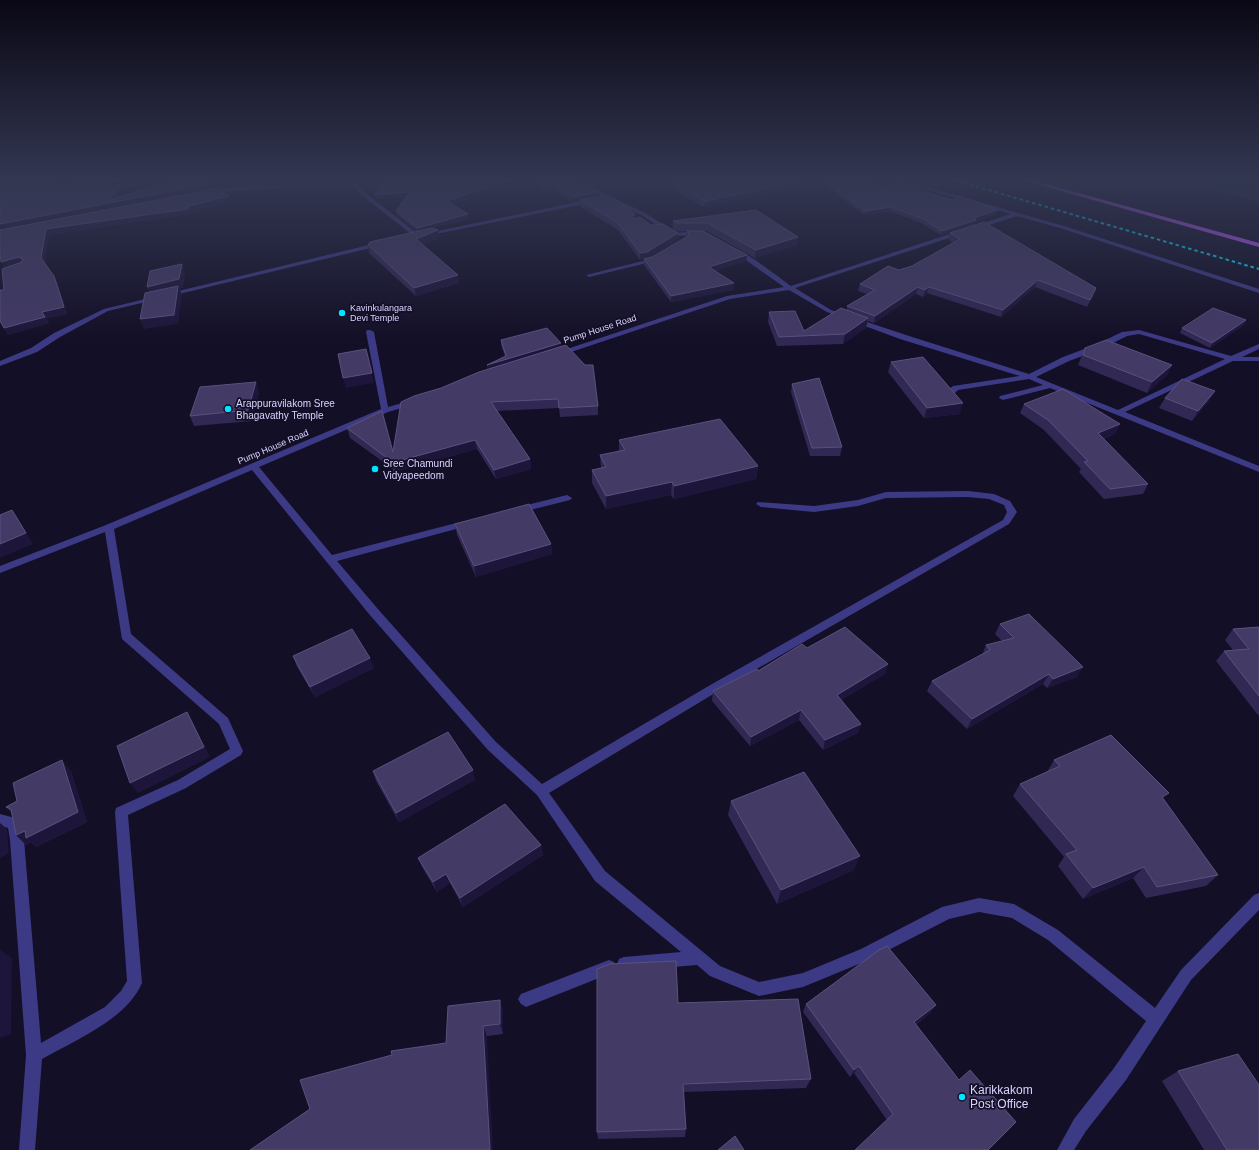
<svg xmlns="http://www.w3.org/2000/svg" width="1259" height="1150" viewBox="0 0 1259 1150" font-family="Arial,sans-serif">
  <rect width="100%" height="100%" fill="#130f26"/>
  <polygon fill="#12302f" points="1169,179 1259,179 1259,202"/>
  <g fill="none" stroke-linecap="round" stroke-linejoin="round">
    <g fill="#3d3a85" fill-rule="evenodd">
      <polygon points="149,179 161,179 116,190 113,188"/>
      <polygon points="334,179 347,179 311,186 244,190 210,194 207,192 227,188 311,183"/>
      <polygon points="349,179 354,179 363,191 419,235 419,237 415,237 359,193"/>
      <polygon points="567,179 574,179 647,214 676,233 700,231 703,233 700,235 673,236 643,216"/>
      <path d="M889,179H898L1064,226L1259,289V293L1060,228L1017,216L795,288L831,310L906,335L1029,374L1063,357L1095,345L1122,332L1139,330L1231,356L1259,344V349L1242,357H1259V361H1233L1125,412L1259,466V472L1050,388L1003,400L999,398L1000,396L1043,385L1029,379L958,390L953,395H947V391L953,386L1020,376L900,339L827,312L789,290L730,299L562,355H556L555,353L727,296L784,287L733,251V249C742,248 781,279 791,286L1011,214ZM1139,334L1225,359L1118,410L1036,377L1069,361L1101,349L1127,336Z"/>
      <polygon points="592,199 595,201 594,202 426,236 423,234"/>
      <polygon points="381,242 383,243 383,245 108,311 60,337 37,352 0,366 0,361 31,348 54,333 104,309"/>
      <polygon points="655,256 658,258 651,262 589,277 586,275 647,260"/>
      <path d="M367,330H370L374,332L388,407L413,400L417,402L416,404L388,412L259,467L332,555L468,520L471,521L473,523L471,525L337,561L377,608L496,742L542,784L712,684L1003,520L1007,512L1004,505L989,499L968,497L886,498L858,506L814,512L761,507L756,504L758,502L814,506L858,500L886,492L968,491L994,494L1010,501L1017,512L1009,524L720,690L549,793L605,871L720,966L759,982L803,973L861,949L942,907L979,898L1014,904L1058,930L1155,1008L1181,970L1254,895L1259,893V910L1191,980L1126,1080L1086,1131L1074,1150H1057L1074,1119L1114,1068L1146,1021L1048,940L1012,918L979,912L949,919L871,959L803,987L759,996L710,976L697,965L624,971L619,969L617,964L619,959L624,957L681,952L595,881L537,795L488,750L369,614L252,470L114,529L131,634L228,718L243,751L241,755L186,788L128,815L142,983C127,1019 74,1041 42,1059L35,1150H19L26,1055L10,840L8,828L0,826V814L19,819L24,840L41,1043L105,1007L121,991L127,981L115,812L116,808L178,780L230,749L219,724L122,639L105,532L0,573V566L106,525L381,409L366,332Z"/>
      <polygon points="567,495 572,498 570,500 518,513 513,510 515,508"/>
      <polygon points="609,960 614,962 616,967 614,972 526,1007 521,1004 518,999 521,994"/>
    </g>
    <polygon fill="#c25bff" fill-rule="evenodd" points="1019,179 1028,179 1259,243 1259,247"/>
    <polyline stroke="#00e5ff" stroke-width="2" stroke-dasharray="3.5 3" stroke-linecap="butt" points="951,179 1259,269"/>
  </g>
  <g fill="#312854">
    <polygon points="383,179 573,179 598,196 572,202 554,191 548,192 522,180 452,204 469,219 433,228 438,230 439,238 423,245 459,283 416,296 369,253 368,245 417,231 397,215 396,211 406,196 376,199 375,195"/>
    <polygon points="578,179 587,179 588,184"/>
    <polygon points="653,179 870,179 885,189 996,214 975,222 975,224 941,235 921,223 890,211 864,215 822,183 822,184 704,207"/>
    <polygon points="580,200 635,214 635,218 651,225 678,233 678,240 647,258 652,257 687,237 687,231 694,231 676,231 673,229 673,221 756,210 798,237 797,245 755,258 707,231 703,231 747,255 746,261 715,271 733,290 671,302 644,265 644,259 640,260 618,230 581,207"/>
    <polygon points="231,201 191,212 190,214 49,235 44,263 57,282 67,314 46,318 49,323 8,335 0,321 4,290 4,268 0,230"/>
    <polygon points="950,233 1096,288 1087,307 1035,287 1001,317 927,293 923,297 916,294 874,323 868,321 866,328 843,344 777,346 768,322 769,312 804,331 847,310 847,306 867,294 858,291 860,284 899,270 912,266 954,243 949,240"/>
    <polygon points="1246,320 1244,325 1210,348 1180,333 1182,328"/>
    <polygon points="501,340 561,347 598,406 598,415 560,417 559,408 497,411 530,459 531,469 496,479 477,449 397,471 398,474 393,472 393,469 350,438 347,428 393,452 441,388 487,370 487,365 505,356 501,345"/>
    <polygon points="1085,348 1172,365 1167,375 1147,393 1078,365"/>
    <polygon points="891,362 960,414 924,418 888,372"/>
    <polygon points="792,384 842,447 840,456 810,456 791,392"/>
    <polygon points="259,392 252,421 194,426 190,416"/>
    <polygon points="1165,398 1209,401 1192,421 1159,408"/>
    <polygon points="1024,404 1120,424 1115,434 1104,439 1148,484 1143,494 1104,499 1079,472 1081,469 1044,430 1020,413"/>
    <polygon points="619,440 758,466 756,479 674,499 671,495 606,509 592,483 592,470 601,468 600,455 619,451"/>
    <polygon points="455,524 551,544 552,554 476,577 457,535"/>
    <polygon points="1000,624 1077,677 1047,688 1043,684 967,729 927,691 932,681 982,655 986,645 1002,641 995,634"/>
    <polygon points="1259,627 1259,715 1258,715 1216,661 1224,651 1233,650 1225,640 1233,629"/>
    <polygon points="807,648 888,664 885,674 841,700 861,724 858,733 823,750 799,720 750,746 712,701 713,691"/>
    <polygon points="293,656 374,668 315,697 297,667"/>
    <polygon points="1054,760 1164,799 1218,875 1206,886 1146,898 1133,878 1083,899 1058,866 1064,857 1013,796 1020,784 1047,772"/>
    <polygon points="71,771 87,822 36,847 31,842 26,845 16,835 11,812 6,807 17,801"/>
    <polygon points="373,771 475,780 399,822 376,781"/>
    <polygon points="731,801 854,870 777,904 728,815"/>
    <polygon points="541,845 543,855 463,907 450,883 437,892 422,867 418,858"/>
    <polygon points="678,1003 811,1079 806,1088 684,1092 686,1129 685,1137 598,1139 597,1132"/>
    <polygon points="806,1004 936,1005 930,1013 916,1025 959,1080 1016,1122 887,1120 854,1073 850,1077 803,1012"/>
    <polygon points="503,1010 503,1034 487,1036 446,1043"/>
    <polygon points="1178,1071 1259,1150 1204,1150 1162,1081"/>
  </g>
  <g fill="#1d163a">
    <polygon points="56,179 58,179 57,191 55,186"/>
    <polygon points="121,179 131,179 128,183 112,187 110,182"/>
    <polygon points="511,179 522,180 448,205 447,201"/>
    <polygon points="816,179 823,179 822,184 704,207 705,201"/>
    <polygon points="213,183 214,188 0,229 0,224 109,200 121,185 123,190 113,202"/>
    <polygon points="554,186 554,191 548,192 548,188"/>
    <polygon points="410,192 410,196 376,199 375,195"/>
    <polygon points="598,192 598,196 572,202 572,197"/>
    <polygon points="229,196 231,201 191,212 190,214 49,235 44,264 41,258 46,229 189,206"/>
    <polygon points="891,207 890,211 864,215 865,211"/>
    <polygon points="997,210 996,214 975,222 975,224 941,235 942,231 974,218"/>
    <polygon points="468,214 469,219 418,232 418,228"/>
    <polygon points="635,214 635,220 631,219"/>
    <polygon points="438,230 439,238 418,247 416,239"/>
    <polygon points="678,233 678,240 646,259 640,260 640,253"/>
    <polygon points="798,237 797,245 755,258 756,250"/>
    <polygon points="747,255 746,261 709,273 709,267"/>
    <polygon points="19,257 23,263 4,268 1,262"/>
    <polygon points="182,264 185,273 183,288 180,289 182,295 178,324 144,329 140,319 151,296 147,287"/>
    <polygon points="458,275 459,283 416,296 414,288"/>
    <polygon points="54,276 57,282 67,314 46,318 49,323 8,335 4,328 42,312"/>
    <polygon points="1038,280 1035,287 1001,317 1003,310"/>
    <polygon points="734,283 733,290 671,302 671,296"/>
    <polygon points="918,287 916,294 874,323 875,316"/>
    <polygon points="929,287 927,293 923,297 925,290"/>
    <polygon points="868,318 866,328 843,344 845,334"/>
    <polygon points="1246,320 1244,325 1210,348 1212,343"/>
    <polygon points="561,343 561,348 487,370 487,365"/>
    <polygon points="1172,365 1167,375 1147,393 1152,382"/>
    <polygon points="372,373 374,383 346,388 343,378"/>
    <polygon points="256,382 259,392 252,421 248,410"/>
    <polygon points="1215,391 1209,401 1192,421 1198,411"/>
    <polygon points="963,403 960,414 924,418 927,408"/>
    <polygon points="1120,424 1115,434 1093,443 1098,433"/>
    <polygon points="475,440 477,449 397,471 395,462"/>
    <polygon points="530,459 531,469 496,479 494,470"/>
    <polygon points="758,466 756,479 674,499 674,486"/>
    <polygon points="672,482 671,495 606,509 606,496"/>
    <polygon points="12,510 19,521 33,544 0,558 0,544"/>
    <polygon points="551,544 552,554 476,577 474,566"/>
    <polygon points="370,658 374,668 315,697 310,687"/>
    <polygon points="888,664 885,674 834,705 837,695"/>
    <polygon points="1083,667 1077,677 1047,688 1053,679"/>
    <polygon points="1049,674 1043,684 967,729 972,719"/>
    <polygon points="801,710 799,720 750,746 751,737"/>
    <polygon points="187,712 193,722 210,757 138,793 130,783"/>
    <polygon points="861,724 858,733 823,750 825,740"/>
    <polygon points="62,760 71,771 87,822 36,847 31,842 26,845 16,835"/>
    <polygon points="473,770 475,780 399,822 396,813"/>
    <polygon points="1169,793 1159,805 1162,797"/>
    <polygon points="0,823 7,829 9,853 0,858"/>
    <polygon points="541,845 543,855 463,907 460,898"/>
    <polygon points="860,856 854,870 777,904 781,890"/>
    <polygon points="1144,867 1133,878 1083,899 1093,888"/>
    <polygon points="446,874 450,883 437,892 433,882"/>
    <polygon points="0,950 12,958 11,1034 0,1038"/>
    <polygon points="500,1000 503,1010 503,1034 500,1024"/>
    <polygon points="936,1005 930,1013 909,1030 914,1022"/>
    <polygon points="483,1026 487,1036 493,1150 490,1150"/>
    <polygon points="859,1066 854,1073 850,1077 854,1070"/>
  </g>
  <g fill="#433a66" stroke="#5a527e">
    <polygon points="0,179 56,179 55,186 89,179 121,179 110,182 113,186 121,185 109,200 177,179 208,179 213,183 0,224"/>
    <polygon points="383,179 511,179 447,201 468,214 418,228 396,211 410,192 375,195"/>
    <polygon points="530,179 573,179 598,192 572,197 554,186 548,188"/>
    <polygon points="664,179 816,179 705,201"/>
    <polygon points="823,179 870,179 885,189 899,183 952,200 960,196 997,210 974,218 976,220 942,231 923,219 891,207 865,211"/>
    <polygon points="219,188 229,196 189,206 188,209 46,229 41,258 54,276 64,307 42,312 45,317 4,328 0,321 0,290 4,290 2,269 22,262 23,259 19,257 1,262 0,253 0,230"/>
    <polygon points="608,195 615,199 635,214 631,219 640,217 651,225 663,224 678,233 647,252 640,253 618,223 580,200"/>
    <polygon points="756,210 798,237 756,250 707,223 677,223 673,221"/>
    <polygon points="984,222 1096,288 1090,300 1038,280 1003,310 929,287 925,290 918,287 875,316 847,306 875,290 860,284 888,266 899,270 912,266 960,239 950,233"/>
    <polygon points="432,228 438,230 416,239 458,275 414,288 368,245 370,242"/>
    <polygon points="687,231 703,231 747,255 709,267 734,283 671,296 644,259 652,257 688,236 689,233"/>
    <polygon points="182,264 179,279 147,287 150,271"/>
    <polygon points="178,286 174,315 140,319 145,293"/>
    <polygon points="841,308 868,318 845,334 779,337 769,312 795,311 804,331"/>
    <polygon points="1213,308 1246,320 1212,343 1182,328"/>
    <polygon points="547,328 561,343 487,365 506,356 501,340"/>
    <polygon points="1106,340 1172,365 1152,382 1083,355 1085,348"/>
    <polygon points="566,345 585,365 593,365 598,406 559,408 558,399 491,402 530,459 494,470 475,440 395,462 396,464 391,463 391,461 347,428 382,411 393,452 401,402 414,396 441,388 479,372"/>
    <polygon points="366,349 372,373 343,378 338,354"/>
    <polygon points="923,357 963,403 927,408 891,362"/>
    <polygon points="819,378 842,447 812,448 792,384"/>
    <polygon points="1182,379 1215,391 1198,411 1165,398"/>
    <polygon points="256,382 248,410 190,416 200,387"/>
    <polygon points="1063,389 1120,424 1098,433 1148,484 1110,489 1084,462 1088,461 1048,420 1024,404"/>
    <polygon points="720,419 758,466 674,486 672,482 606,496 592,470 606,467 600,455 625,450 619,440"/>
    <polygon points="529,504 551,544 474,566 455,524"/>
    <polygon points="12,510 26,533 0,544 0,515"/>
    <polygon points="1029,614 1083,667 1053,679 1049,674 972,719 932,681 990,650 986,645 1014,638 1000,624"/>
    <polygon points="845,627 888,664 837,695 861,724 825,740 801,710 751,737 713,691 757,669 758,671 802,644 807,648"/>
    <polygon points="1259,627 1259,696 1224,651 1249,649 1233,629"/>
    <polygon points="352,629 370,658 310,687 293,656"/>
    <polygon points="187,712 204,747 130,783 117,746"/>
    <polygon points="448,732 473,770 396,813 373,771"/>
    <polygon points="1111,735 1169,793 1162,797 1218,875 1157,887 1144,867 1093,888 1066,854 1077,850 1020,784 1060,766 1054,760"/>
    <polygon points="62,760 78,812 26,838 25,831 16,835 11,809 6,807 17,801 13,783"/>
    <polygon points="804,772 860,856 781,890 731,801"/>
    <polygon points="505,804 541,845 460,898 446,874 433,882 418,858"/>
    <polygon points="887,946 936,1005 914,1022 959,1080 970,1070 1016,1122 988,1150 855,1150 893,1114 859,1066 854,1070 806,1004 879,950"/>
    <polygon points="676,961 678,1003 798,999 811,1079 683,1084 686,1129 597,1132 597,969 610,964"/>
    <polygon points="500,1000 500,1024 483,1026 490,1150 250,1150 310,1109 300,1080 392,1055 391,1051 446,1043 448,1006"/>
    <polygon points="1238,1054 1259,1085 1259,1150 1227,1150 1178,1071"/>
    <polygon points="735,1136 744,1150 718,1150"/>
  </g>
  <linearGradient id="sky" x2="0" y2="1"><stop stop-color="#0a0815"/><stop offset="0.53" stop-color="#333752"/><stop offset="1" stop-color="#333752" stop-opacity="0"/></linearGradient>
  <rect width="1259" height="340" fill="url(#sky)"/>
  <g fill="#00e5ff" stroke="#130f26" stroke-width="1.5">
    <circle cx="342" cy="313" r="4"/>
    <circle cx="228" cy="409" r="4"/>
    <circle cx="375" cy="469" r="4"/>
    <circle cx="962" cy="1097" r="4"/>
  </g>
  <g text-anchor="middle" stroke-width="3.5" stroke-linejoin="round" paint-order="stroke">
    <g font-size="9" fill="#d9d4ff" stroke="#130f26" text-anchor="start">
      <text x="350" y="311">Kavinkulangara<tspan x="350" dy="10">Devi Temple</tspan></text>
    </g>
    <g font-size="9" fill="#d9d4ff" stroke="#130f26">
      <text transform="translate(600 329) rotate(-18)" y="3">Pump House Road</text>
      <text transform="translate(273 447) rotate(-23)" y="3">Pump House Road</text>
    </g>
    <g font-size="10" fill="#d9d4ff" stroke="#130f26" text-anchor="start">
      <text x="236" y="407">Arappuravilakom Sree<tspan x="236" dy="12">Bhagavathy Temple</tspan></text>
      <text x="383" y="467">Sree Chamundi<tspan x="383" dy="12">Vidyapeedom</tspan></text>
    </g>
    <g font-size="12" fill="#d9d4ff" stroke="#130f26" text-anchor="start">
      <text x="970" y="1094">Karikkakom<tspan x="970" dy="14">Post Office</tspan></text>
    </g>
  </g>
</svg>
